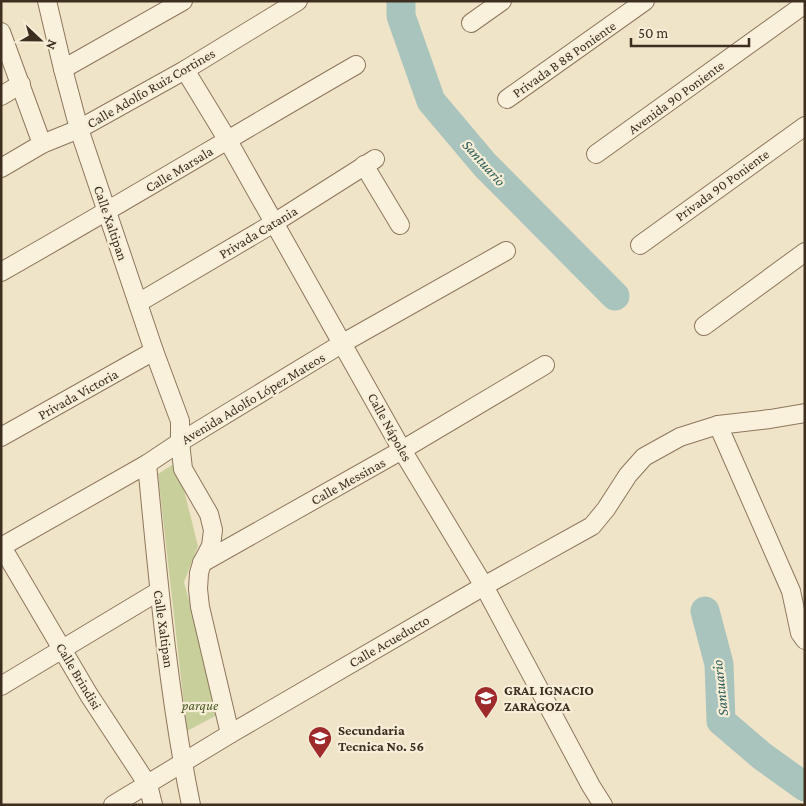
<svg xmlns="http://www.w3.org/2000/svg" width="806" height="806" viewBox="0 0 806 806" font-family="'Crimson Pro',serif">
  <rect width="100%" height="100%" fill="#f0e4c8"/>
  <polygon fill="#c9cf9b" points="177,462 198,546 184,582 219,714 187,731 158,474"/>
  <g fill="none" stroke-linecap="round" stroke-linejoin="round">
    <g stroke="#a9c4bc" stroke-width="29">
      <polyline points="401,1 401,16 431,101 485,165 615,296"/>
      <polyline points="705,611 719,664 721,721 762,756 805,787"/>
    </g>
    <g stroke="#8d765c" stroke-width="20">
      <g id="minor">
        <polyline points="47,1 63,69 79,129 154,351 180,421 180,442 183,469 209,514 213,530 211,546 202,563 199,573 198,589 200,607 230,734"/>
        <polyline points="471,23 502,1"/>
        <polyline points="1,32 42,144"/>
        <polyline points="63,69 183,1"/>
        <polyline points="185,70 227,139 402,450 484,586 591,786 603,805"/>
        <polyline points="1,96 21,84"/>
        <polyline points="507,99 645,1"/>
        <polyline points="596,154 805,4"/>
        <polyline points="364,165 400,225"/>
        <polyline points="1,168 42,144 79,129 185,70 298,1"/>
        <polyline points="640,245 805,126"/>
        <path d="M1,272C121,204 238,133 356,65"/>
        <polyline points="138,303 274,223 375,159"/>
        <polyline points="704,326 805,252"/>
        <polyline points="718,425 791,591 800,633 805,640"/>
        <polyline points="1,437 154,351"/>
        <path d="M147,464C158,578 168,693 191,805"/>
        <polyline points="1,547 147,464 180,442 343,343 506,251"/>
        <polyline points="2,547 89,695 148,785 153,805"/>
        <polyline points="202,563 402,450 545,365"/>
        <polyline points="1,686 159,591"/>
        <polyline points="113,805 230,734 484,586 592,526 606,509 628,475 644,457 680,437 718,425 770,419 805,413"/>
      </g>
    </g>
    <use href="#minor" stroke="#faf1dc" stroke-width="18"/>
  </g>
  <defs>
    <g id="school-pin" transform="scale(1.25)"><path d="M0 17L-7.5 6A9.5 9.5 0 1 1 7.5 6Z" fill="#9e2a2b" stroke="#f7eed8"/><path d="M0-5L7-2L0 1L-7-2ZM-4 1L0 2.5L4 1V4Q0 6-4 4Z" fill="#fff"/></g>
  </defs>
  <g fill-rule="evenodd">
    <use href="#school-pin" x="486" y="698"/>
    <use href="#school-pin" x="320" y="738"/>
  </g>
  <g text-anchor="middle" stroke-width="4.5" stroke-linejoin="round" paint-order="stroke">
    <g font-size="14" fill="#3d2e20" stroke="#f7eed8">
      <text transform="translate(564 59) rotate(-35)" y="5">Privada B 88 Poniente</text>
      <text transform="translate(151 88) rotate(-30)" y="5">Calle Adolfo Ruiz Cortines</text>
      <text transform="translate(676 97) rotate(-36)" y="5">Avenida 90 Poniente</text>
      <text transform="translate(179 169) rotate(-31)" y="5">Calle Marsala</text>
      <text transform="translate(722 185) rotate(-36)" y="5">Privada 90 Poniente</text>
      <text transform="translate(111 223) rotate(71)" y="5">Calle Xaltipan</text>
      <text transform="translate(258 232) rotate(-31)" y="5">Privada Catania</text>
      <text transform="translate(78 394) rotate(-29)" y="5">Privada Victoria</text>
      <text transform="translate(253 398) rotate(-31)" y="5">Avenida Adolfo López Mateos</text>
      <text transform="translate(390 427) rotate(61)" y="5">Calle Nápoles</text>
      <text transform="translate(348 481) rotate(-29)" y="5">Calle Messinas</text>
      <text transform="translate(164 629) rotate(82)" y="5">Calle Xaltipan</text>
      <text transform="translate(389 641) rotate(-30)" y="5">Calle Acueducto</text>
      <text transform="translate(79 676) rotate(59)" y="5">Calle Brindisi</text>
    </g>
    <g font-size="14" font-weight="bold" fill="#3d2e20" stroke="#f7eed8" text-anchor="start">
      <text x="504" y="695">GRAL IGNACIO<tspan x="504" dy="16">ZARAGOZA</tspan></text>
      <text x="338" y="735">Secundaria<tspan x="338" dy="16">Tecnica No. 56</tspan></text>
    </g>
    <g font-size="14" font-style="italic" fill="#4d5a26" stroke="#f7eed8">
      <text x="200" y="710">parque</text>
    </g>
    <g font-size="15" font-style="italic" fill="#2f5d5a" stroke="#f7eed8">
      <text transform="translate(484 163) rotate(48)" y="5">Santuario</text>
      <text transform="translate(720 688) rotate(-96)" y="5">Santuario</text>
    </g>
  </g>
  <rect width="806" height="806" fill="none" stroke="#3d2e20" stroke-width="5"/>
  <g transform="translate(40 40) rotate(112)" stroke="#f7eed8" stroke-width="4" paint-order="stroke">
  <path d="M0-4L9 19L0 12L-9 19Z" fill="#3d2e20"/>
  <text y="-8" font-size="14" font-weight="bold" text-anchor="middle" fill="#3d2e20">N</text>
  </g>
  <path d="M631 38v8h118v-8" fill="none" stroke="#3d2e20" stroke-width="2.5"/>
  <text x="638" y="38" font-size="15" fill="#3d2e20" stroke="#f7eed8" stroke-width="4" paint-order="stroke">50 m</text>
</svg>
